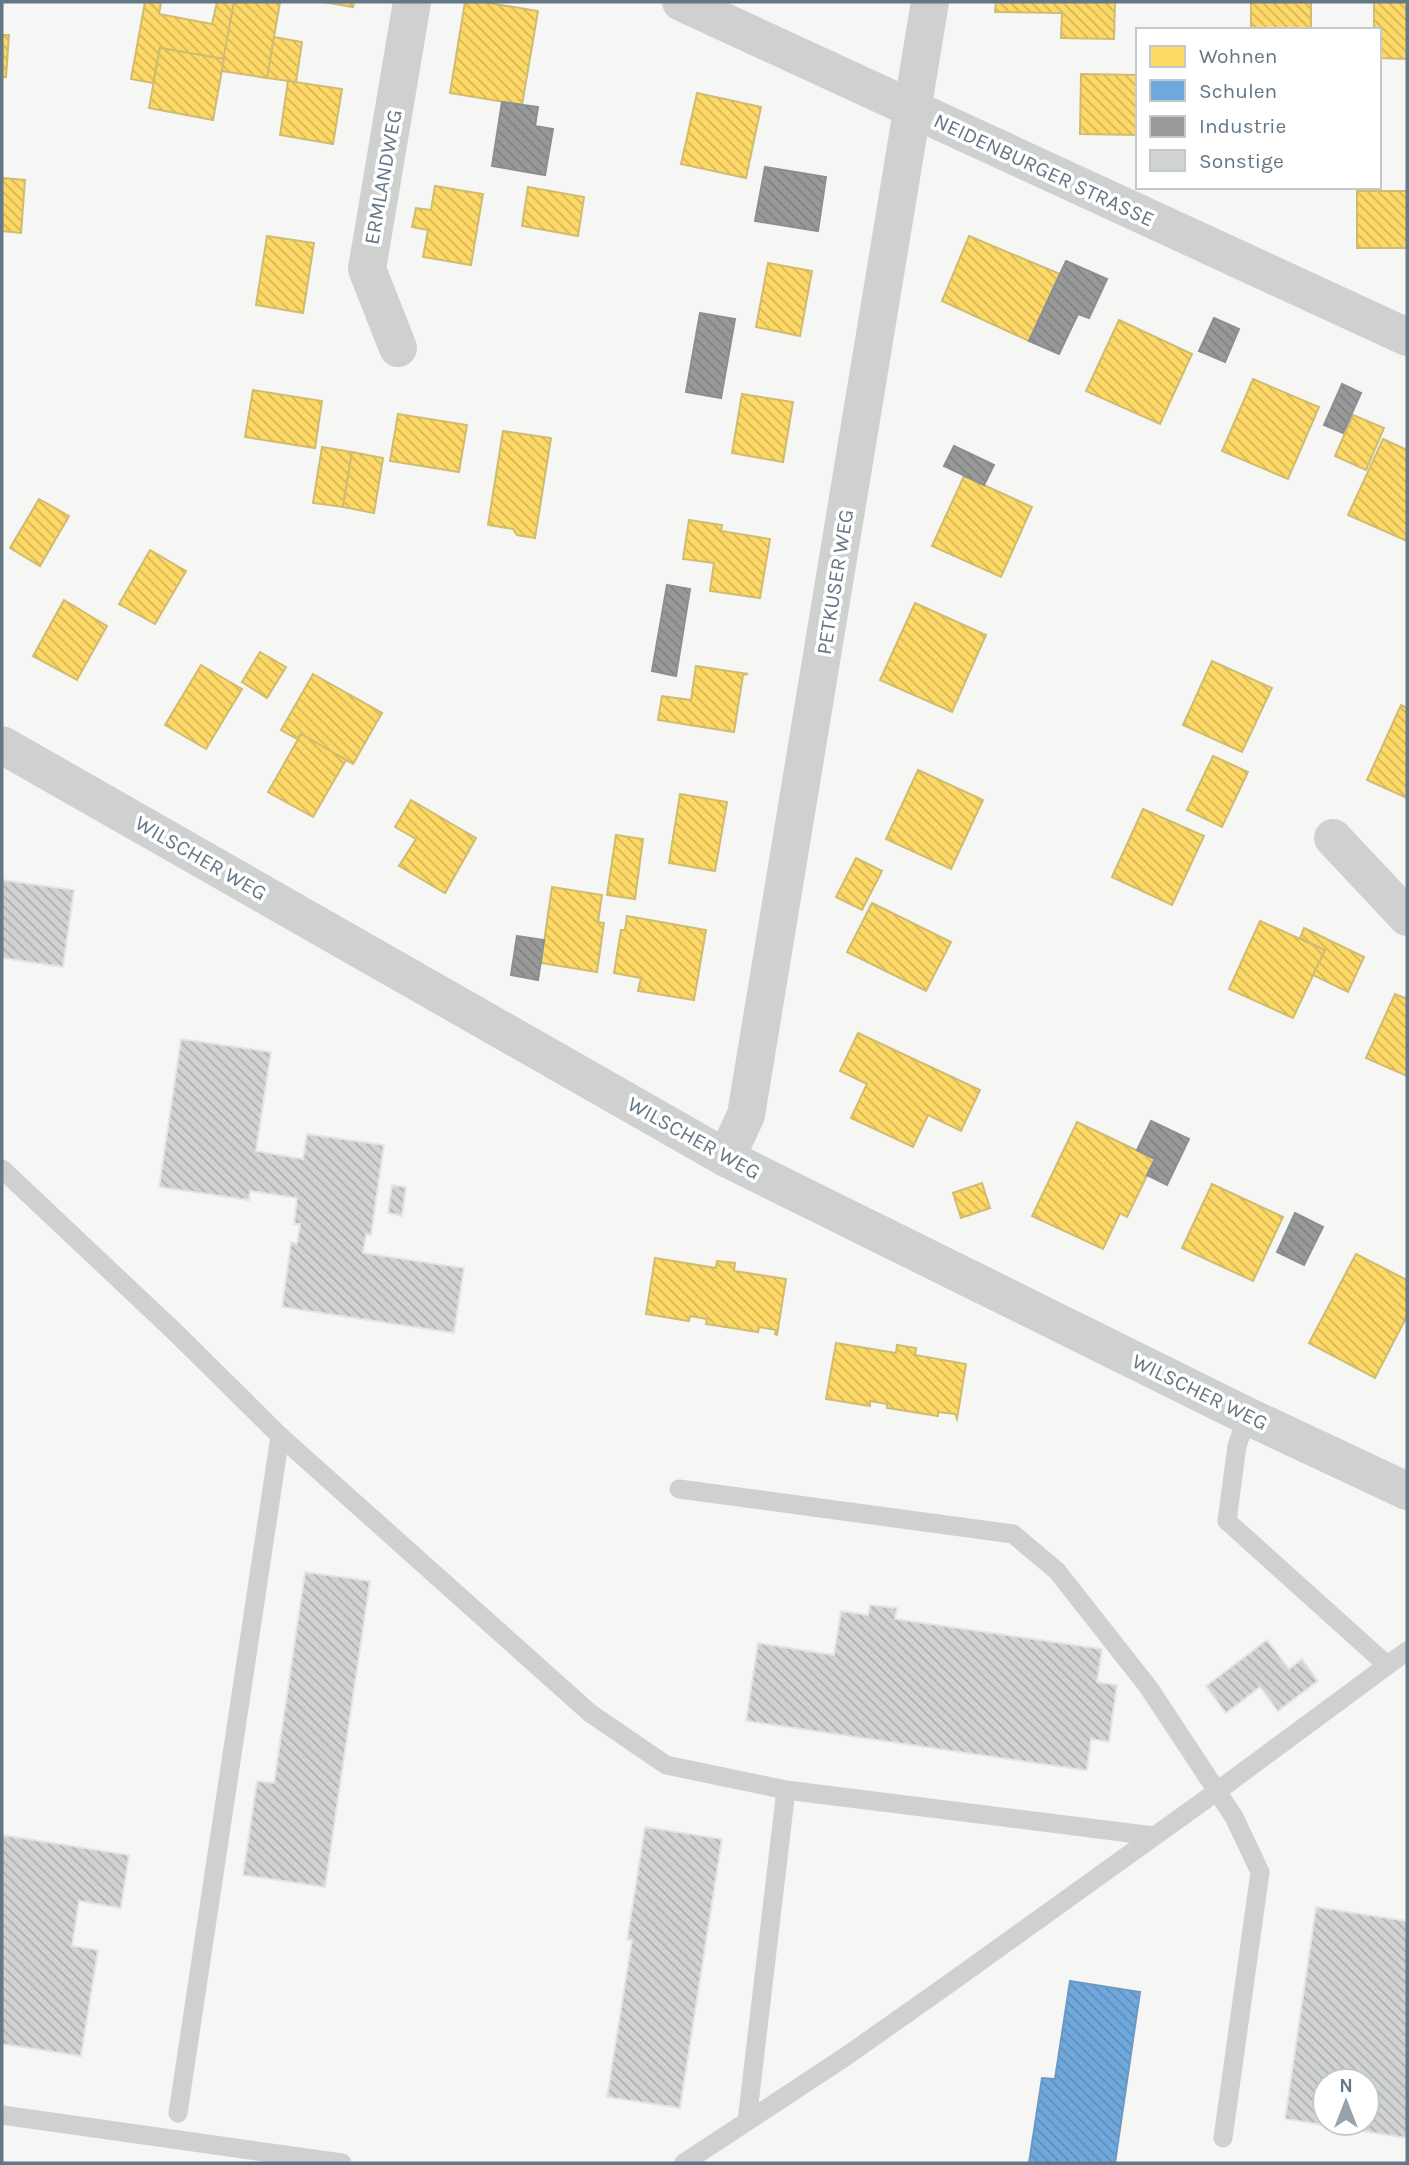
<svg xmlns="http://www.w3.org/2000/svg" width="1409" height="2165" viewBox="0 0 1409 2165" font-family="Karla,sans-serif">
  <defs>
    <pattern id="homes-back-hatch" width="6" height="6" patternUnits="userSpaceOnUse" patternTransform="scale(1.75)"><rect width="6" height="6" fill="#ffd966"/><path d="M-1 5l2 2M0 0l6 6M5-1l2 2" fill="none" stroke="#d2b55a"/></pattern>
    <pattern id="schools-back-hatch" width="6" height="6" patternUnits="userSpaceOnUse" patternTransform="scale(1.75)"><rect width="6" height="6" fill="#6fa8dc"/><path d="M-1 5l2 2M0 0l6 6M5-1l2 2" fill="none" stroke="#5f8eb8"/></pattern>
    <pattern id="industry-back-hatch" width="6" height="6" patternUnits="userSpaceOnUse" patternTransform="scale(1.75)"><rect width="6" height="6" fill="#999"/><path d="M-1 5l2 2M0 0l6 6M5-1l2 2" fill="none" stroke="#808282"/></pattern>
    <pattern id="building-back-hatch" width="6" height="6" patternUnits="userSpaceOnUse" patternTransform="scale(1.75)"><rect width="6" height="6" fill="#d1d2d2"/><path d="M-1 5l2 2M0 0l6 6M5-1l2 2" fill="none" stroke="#adafb0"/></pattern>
  </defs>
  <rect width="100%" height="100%" fill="#f6f6f4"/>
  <g fill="url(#homes-back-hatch)" stroke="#d0bc70" stroke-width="2">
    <polygon points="145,2 161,2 159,14 212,24 217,2 234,2 224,59 160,48 153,83 131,79"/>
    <polygon points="234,2 280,2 267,78 221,71"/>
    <polygon points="324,2 354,2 353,7"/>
    <polygon points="465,2 483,2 538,11 522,105 450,93"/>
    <polygon points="996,2 1115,2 1114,39 1061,38 1062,13 995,12"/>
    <rect x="1251" y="2" width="60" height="28"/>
    <polygon points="1374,2 1407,2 1407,59 1379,58 1379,30 1374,30"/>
    <polygon points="2,35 9,35 6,77 2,77"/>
    <polygon points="274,37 302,42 296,82 267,78"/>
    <polygon points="160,48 224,59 213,120 149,108"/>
    <polygon points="1081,74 1138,75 1138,135 1080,134"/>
    <polygon points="288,81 342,89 333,144 280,135"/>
    <polygon points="697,93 761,107 746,178 681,164"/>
    <polygon points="2,178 25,180 21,233 2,231"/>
    <polygon points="435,186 483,194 471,265 423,257 428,230 412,227 416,208 431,210"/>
    <polygon points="528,187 584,197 578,236 522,226"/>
    <rect x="1357" y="191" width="50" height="57"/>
    <polygon points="267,236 314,243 303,313 256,305"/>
    <polygon points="969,236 1060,274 1029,341 942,301"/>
    <polygon points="768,263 812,271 800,336 756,327"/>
    <polygon points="1119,320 1192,354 1160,424 1086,391"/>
    <polygon points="1253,379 1319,407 1288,479 1222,451"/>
    <polygon points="253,390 322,401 315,448 245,437"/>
    <polygon points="742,394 793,402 783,462 732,453"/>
    <polygon points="398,414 467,425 459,472 390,461"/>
    <polygon points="1353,415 1384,428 1366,470 1335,456"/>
    <polygon points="503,431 551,438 535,538 517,535 513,529 488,525"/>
    <polygon points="1383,439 1407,450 1407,541 1348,515"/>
    <polygon points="322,447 352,452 343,507 313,503"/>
    <polygon points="352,452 383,458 374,513 343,507"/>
    <polygon points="964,476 1032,507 1001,577 932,546"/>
    <polygon points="39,499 69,516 40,566 10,548"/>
    <polygon points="689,520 722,525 721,531 770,539 760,598 710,591 714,563 683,559"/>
    <polygon points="150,550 186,571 155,624 119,604"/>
    <polygon points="64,600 107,626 77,680 33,656"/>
    <polygon points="915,603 986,635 952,712 880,680"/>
    <polygon points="260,652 286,667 267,698 242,682"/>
    <polygon points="1212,661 1272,688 1242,752 1183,725"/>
    <polygon points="201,665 242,689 206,749 165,725"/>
    <polygon points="696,666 748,674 743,675 734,732 658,720 662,696 691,700"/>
    <polygon points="313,674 382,713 353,764 301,734 297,739 281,730"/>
    <polygon points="1401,705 1407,708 1407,798 1367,780"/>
    <polygon points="301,734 346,760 313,817 268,792"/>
    <polygon points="1213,756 1248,772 1222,827 1187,810"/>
    <polygon points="918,770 983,800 951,869 886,839"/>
    <polygon points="680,794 727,802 715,871 669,863"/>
    <polygon points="411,800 476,838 445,893 399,866 416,839 395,827"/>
    <polygon points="1143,809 1204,836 1172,905 1112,877"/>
    <polygon points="616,835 643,839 635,899 607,895"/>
    <polygon points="856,858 882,871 862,910 836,897"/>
    <polygon points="552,887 602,895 598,922 604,923 597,972 541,963"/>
    <polygon points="872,903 951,942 926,991 847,952"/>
    <polygon points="627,916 706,930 694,1000 638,991 641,978 614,973 621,930 625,930"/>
    <polygon points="1260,921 1325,950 1293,1018 1229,989"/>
    <polygon points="1304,928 1364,957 1348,992 1313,975 1325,950 1300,938"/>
    <polygon points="1395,994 1407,999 1407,1076 1366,1058"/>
    <polygon points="858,1033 980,1090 961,1131 928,1115 913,1147 851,1118 867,1084 840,1071"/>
    <polygon points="1077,1122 1155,1159 1127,1217 1120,1213 1103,1249 1032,1216"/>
    <polygon points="982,1183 990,1208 961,1218 953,1193"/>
    <polygon points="1212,1184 1283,1217 1253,1281 1182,1248"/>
    <polygon points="1356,1254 1407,1280 1407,1316 1375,1378 1309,1343"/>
    <polygon points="655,1258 716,1268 717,1261 735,1263 734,1271 786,1279 777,1335 775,1334 776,1330 759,1327 758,1332 706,1324 707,1319 690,1316 689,1321 646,1314"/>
    <polygon points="836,1343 896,1353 897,1345 916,1348 915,1355 966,1364 957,1419 955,1414 938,1412 938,1416 887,1408 887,1404 870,1401 870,1406 826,1399"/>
  </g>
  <polygon fill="url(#schools-back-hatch)" stroke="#6c99c2" stroke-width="2" points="1070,1981 1140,1992 1115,2163 1029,2163 1042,2078 1055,2079"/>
  <g fill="url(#industry-back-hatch)" stroke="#898f93" stroke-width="2">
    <polygon points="502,102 538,107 535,126 553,129 545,175 492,166"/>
    <polygon points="765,167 826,177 818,231 755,221"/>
    <polygon points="1066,261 1107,279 1089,318 1078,314 1059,354 1029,341"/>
    <polygon points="700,313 735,319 721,398 686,392"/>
    <polygon points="1214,318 1239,329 1225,362 1199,351"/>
    <polygon points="1342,384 1361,393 1343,433 1324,425"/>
    <polygon points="954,446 994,465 984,485 944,466"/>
    <polygon points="667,585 690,589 676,676 652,671"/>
    <polygon points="517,936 544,940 538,980 511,975"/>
    <polygon points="1151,1121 1189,1139 1167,1185 1147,1175 1155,1159 1137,1150"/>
    <polygon points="1295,1213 1323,1227 1304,1265 1277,1252"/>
  </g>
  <g fill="url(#building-back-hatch)" stroke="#e5e5e4" stroke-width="2" fill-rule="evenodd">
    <polygon points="2,880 74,890 63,967 2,958"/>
    <polygon points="181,1039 271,1052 256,1151 303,1159 307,1134 384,1145 371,1235 366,1234 363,1253 464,1268 454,1333 282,1307 291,1242 297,1244 300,1224 294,1224 297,1198 250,1191 249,1200 159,1187"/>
    <polygon points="392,1185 406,1187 402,1216 388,1213"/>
    <polygon points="305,1572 370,1581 325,1887 243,1875 257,1781 274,1783"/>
    <polygon points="870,1605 897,1608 895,1619 1102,1649 1097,1682 1117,1685 1109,1742 1091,1739 1087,1770 1084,1770 746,1721 758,1643 834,1655 841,1611 868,1615"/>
    <polygon points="1267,1640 1289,1669 1302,1659 1318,1681 1278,1711 1260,1687 1226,1713 1206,1686"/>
    <polygon points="645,1827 722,1839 680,2108 607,2097 632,1940 627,1940"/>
    <polygon points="2,1835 129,1855 121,1908 79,1901 72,1946 98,1950 81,2056 2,2044"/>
    <path d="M1316,1907L1407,1921V2138L1285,2119ZM1325,2081H1367V2123H1325Z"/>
  </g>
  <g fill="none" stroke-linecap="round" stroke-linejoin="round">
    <g stroke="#cfd1d1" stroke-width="19">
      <polyline points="2,1169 175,1332 280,1436 590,1713 666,1765 786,1790 1154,1836"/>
      <polyline points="1247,1416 1237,1446 1227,1521 1387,1665"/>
      <polyline points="679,1489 1013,1534 1057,1571 1149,1688 1234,1817 1260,1872 1223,2138"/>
      <polyline points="178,2113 280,1436"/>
      <polyline points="2,2115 342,2163"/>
      <polyline points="747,2121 786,1790"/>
      <polyline points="684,2163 845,2057 950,1983 1216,1792 1407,1651"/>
    </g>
    <g stroke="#cfd1d1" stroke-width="38">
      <polyline points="681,2 1407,337"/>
      <polyline points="398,348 367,269 412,2"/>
      <polyline points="1333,838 1407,917"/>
      <polyline points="726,1158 746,1115 930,2"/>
    </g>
    <polyline stroke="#cfd1d1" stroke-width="38" points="2,745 726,1158 1247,1416 1407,1491"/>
  </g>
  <g text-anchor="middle" stroke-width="7" stroke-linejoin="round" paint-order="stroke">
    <g font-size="21" fill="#647786" stroke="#fff">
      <text transform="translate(1044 170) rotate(25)" y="7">NEIDENBURGER STRASSE</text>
      <text transform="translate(383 177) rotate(-80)" y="7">ERMLANDWEG</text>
      <text transform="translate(835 582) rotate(-81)" y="7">PETKUSER WEG</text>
      <text transform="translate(201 858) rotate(30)" y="7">WILSCHER WEG</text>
      <text transform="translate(694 1138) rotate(29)" y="7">WILSCHER WEG</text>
      <text transform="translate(1200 1392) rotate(26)" y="7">WILSCHER WEG</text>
    </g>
  </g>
  <rect width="1409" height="2165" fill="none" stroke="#647786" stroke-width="7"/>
  <rect x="1136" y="28" width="245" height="161" fill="#ffffff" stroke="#c1c9cf" stroke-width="2"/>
  <rect x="1150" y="46" width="35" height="21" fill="#ffd966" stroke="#c1c9cf" stroke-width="2"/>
  <text x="1199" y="63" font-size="21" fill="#647786">Wohnen</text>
  <rect x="1150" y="80" width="35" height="21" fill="#6fa8dc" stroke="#c1c9cf" stroke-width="2"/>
  <text x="1199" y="98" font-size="21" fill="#647786">Schulen</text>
  <rect x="1150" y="116" width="35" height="21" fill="#999999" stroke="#c1c9cf" stroke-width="2"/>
  <text x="1199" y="133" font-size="21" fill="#647786">Industrie</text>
  <rect x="1150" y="150" width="35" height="21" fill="#d1d2d2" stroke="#c1c9cf" stroke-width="2"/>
  <text x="1199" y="168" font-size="21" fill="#647786">Sonstige</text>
  <g transform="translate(1346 2102)"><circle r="33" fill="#ffffff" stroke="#c1c9cf" stroke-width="2"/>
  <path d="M0-5L12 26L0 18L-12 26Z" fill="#97a3ac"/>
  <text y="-10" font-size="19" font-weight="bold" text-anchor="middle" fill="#647786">N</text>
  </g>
</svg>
